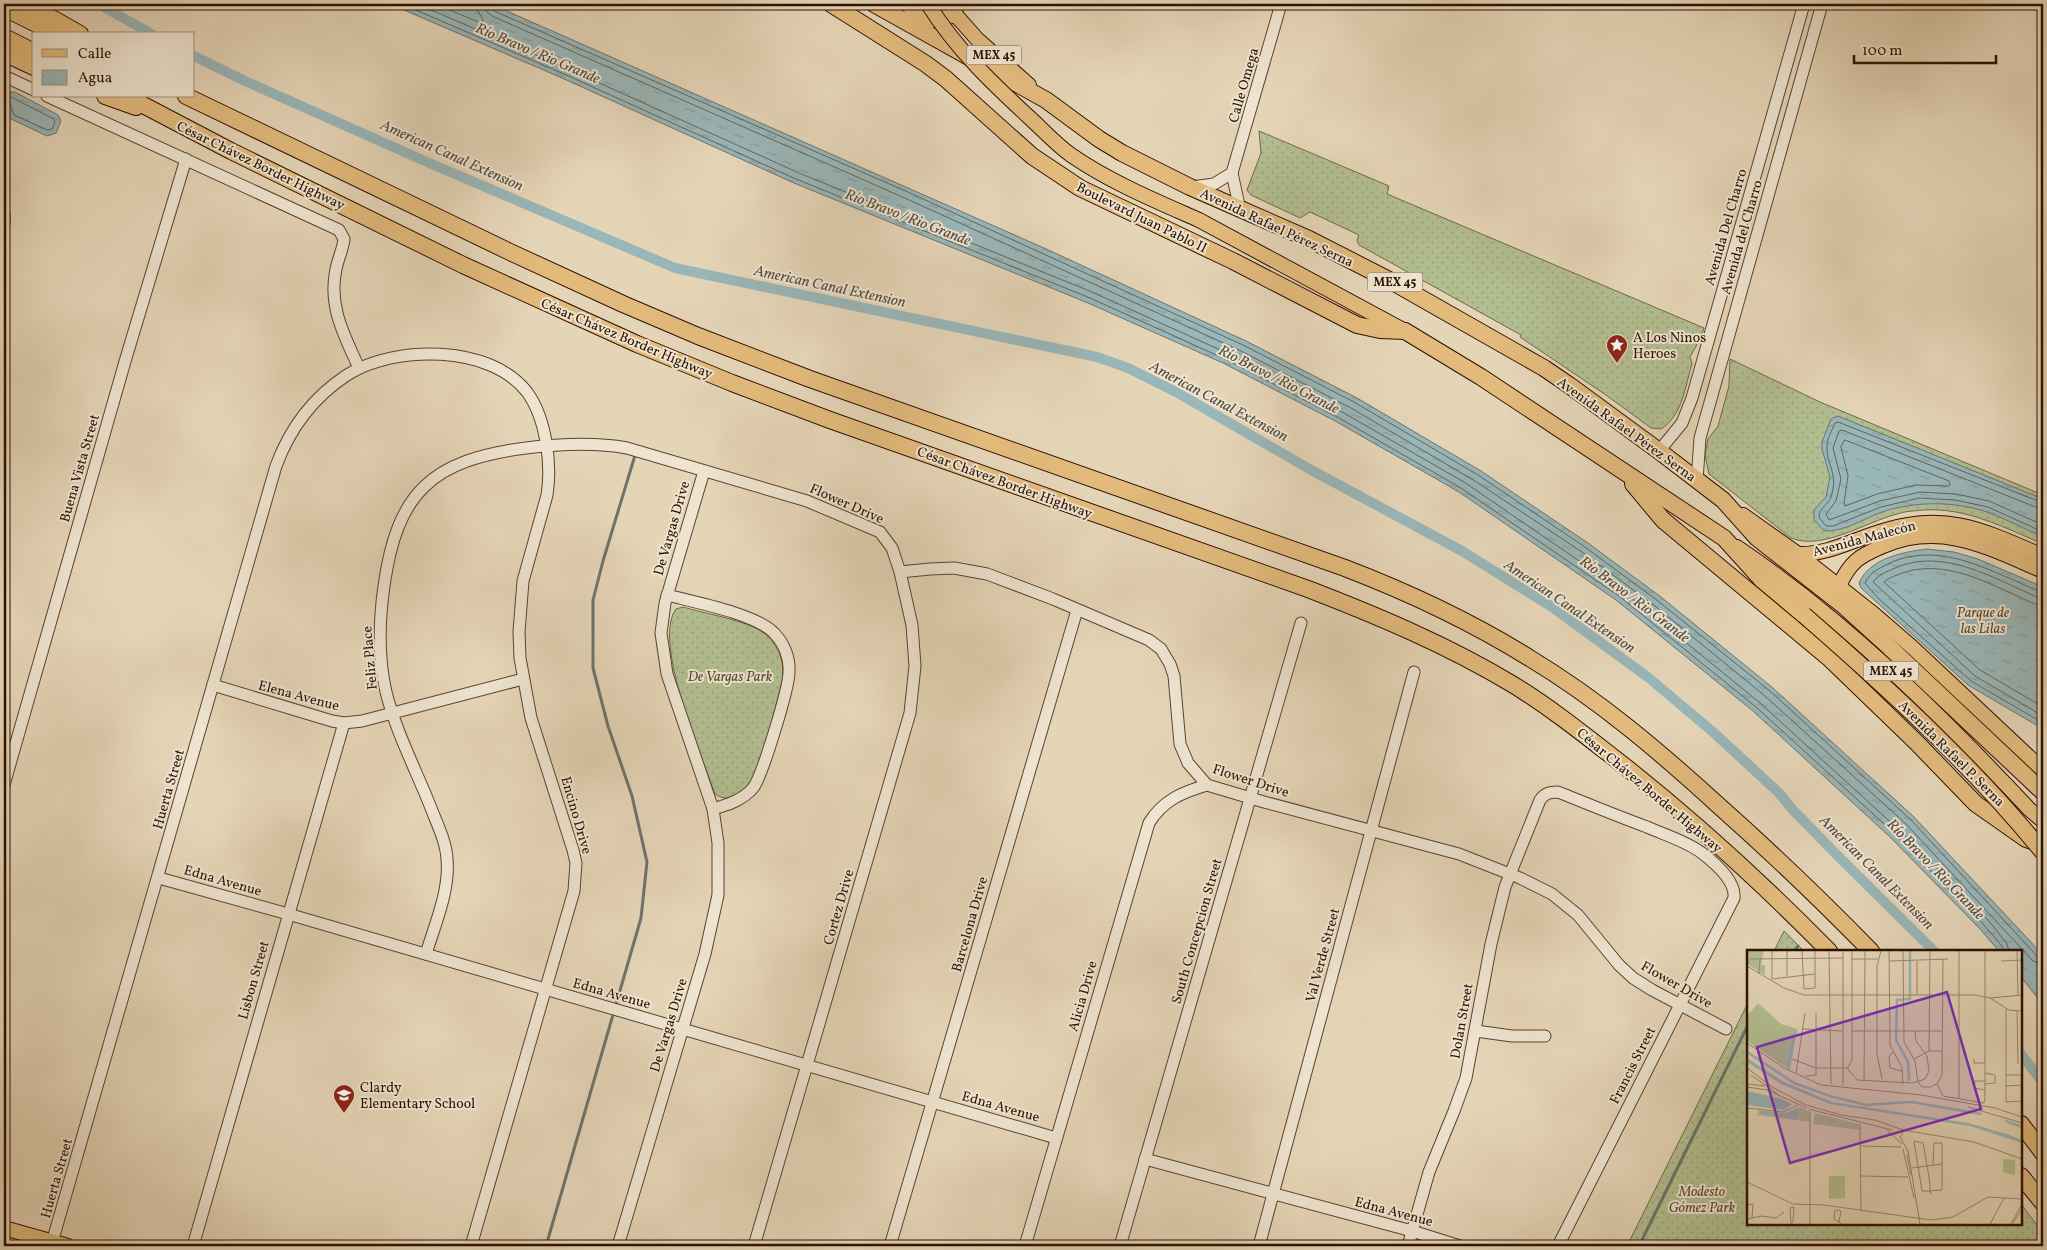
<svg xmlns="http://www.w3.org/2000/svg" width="2047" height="1250" viewBox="0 0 2047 1250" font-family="Vollkorn,serif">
  <defs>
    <pattern id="grass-dots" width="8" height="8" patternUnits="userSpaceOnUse" patternTransform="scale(1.25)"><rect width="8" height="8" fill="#b2be90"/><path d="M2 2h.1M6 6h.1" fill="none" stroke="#99a27a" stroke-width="1.8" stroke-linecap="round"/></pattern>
    <pattern id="water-ripples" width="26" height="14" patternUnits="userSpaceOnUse" patternTransform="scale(1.25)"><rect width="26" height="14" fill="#99b6b8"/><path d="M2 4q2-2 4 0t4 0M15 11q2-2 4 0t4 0" fill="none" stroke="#849b9c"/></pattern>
  </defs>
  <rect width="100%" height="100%" fill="#e5d5b7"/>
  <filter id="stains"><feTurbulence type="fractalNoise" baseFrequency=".004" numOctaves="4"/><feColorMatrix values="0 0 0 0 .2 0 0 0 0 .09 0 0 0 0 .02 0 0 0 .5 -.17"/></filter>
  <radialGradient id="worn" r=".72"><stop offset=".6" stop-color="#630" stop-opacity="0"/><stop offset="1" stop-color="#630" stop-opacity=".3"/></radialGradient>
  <g fill="url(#grass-dots)" stroke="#6f6848">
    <path d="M1259,131L1389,186L1387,194L1704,328L1701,337L1690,357L1692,364C1685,386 1683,415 1661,429L1651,428L1606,395L1520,337L1521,335L1359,245L1357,240L1359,235L1310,212L1300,218L1251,195L1247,190L1261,153Z"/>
    <path d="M1730,359L1820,402L2043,495V544C2005,528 1966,507 1923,510C1915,511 1905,511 1897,514C1866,522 1822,551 1791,538L1709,474L1705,455L1708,439L1718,426L1729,386Z"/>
    <path d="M683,607C706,614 746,620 764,633C772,638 780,652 782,662C783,667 783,675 782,681C778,699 759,775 748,787C739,797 726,802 715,794C702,757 652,641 676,609Z"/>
    <polygon points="1784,931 1804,951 1774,951"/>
    <polygon points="1748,1003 1748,1224 2021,1224 2021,1204 2043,1233 2043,1246 1627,1246"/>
  </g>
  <g fill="url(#water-ripples)" stroke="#6d746e">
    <polygon points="390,4 491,4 1044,248 1246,341 1357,398 1481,471 1588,543 1661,597 1773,688 1914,817 2043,955 2043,1005 2021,977 2021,951 1999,951 1980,929 1890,837 1753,711 1616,600 1459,492 1337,422 1223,363 1088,303 794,183 562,78"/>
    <polygon points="6,92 15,92 58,115 61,121 56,133 47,136 9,118 4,97"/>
    <path d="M1838,416L2043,499V537C2025,529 2006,519 1987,512C1954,501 1915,501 1882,512C1863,519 1844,532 1824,531L1814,520V510L1826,497L1830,477L1822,449V442L1831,419Z"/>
    <path d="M1927,549L1954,552L1978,559L2043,587V729L1968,685L1861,588L1859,583C1870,558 1903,552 1927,549Z"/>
  </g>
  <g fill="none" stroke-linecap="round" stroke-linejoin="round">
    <g stroke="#62645c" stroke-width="1">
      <polyline points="402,4 564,74 796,179 1090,298 1225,359 1339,418 1461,488 1619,596 1756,707 1894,833 1984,925 2002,946 2003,951"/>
      <polyline points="417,4 566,68 799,173 1092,292 1227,353 1342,412 1464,482 1623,591 1760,703 1898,829 1989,921 2007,944 2009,951"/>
      <polyline points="435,4 481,23 483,20 478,11 477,4"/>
      <polyline points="485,4 486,11 492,16 907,199 1241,351 1351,408 1475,481 1582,552 1655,606 1765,696 1906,824 2033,961 2043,964"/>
      <polyline points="491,4 494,11 910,193 1243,345 1354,402 1478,475 1585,547 1658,601 1770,691 1911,820 2037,956 2043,958"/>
      <polygon points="11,97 54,119 55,122 52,129 47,130 14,115 9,100"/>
      <polygon points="1845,440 1949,481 1950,485 1948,486 1916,485 1877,494 1845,506 1844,503 1848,476 1841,447"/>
      <path d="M2043,503L1838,422L1835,423C1832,430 1827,439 1827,446C1826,466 1839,472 1831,497C1828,505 1819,508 1819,517L1826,526H1833L1881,507L1919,498L1955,500L1988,507L2043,532"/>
      <polyline points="2043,510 1842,430 1839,431 1833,448 1841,479 1836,501 1826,514 1829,520 1880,501 1920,492 1956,494 1989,501 2043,525"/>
      <path d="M2043,591C2032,590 2021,583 2011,579C1972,562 1933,545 1892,562C1882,567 1869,572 1865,583L1878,598L1971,681L2043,723"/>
      <path d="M2043,598L2037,597C1993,578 1943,547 1895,568C1886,572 1878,575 1873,582L1975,676L2043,716"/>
      <path d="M2043,605L2035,604C1993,586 1944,555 1897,575C1892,577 1887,579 1884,582L1980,670L2043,707"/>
    </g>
    <g stroke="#6d746e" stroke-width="3">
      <polyline points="1794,951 1798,946"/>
      <polyline points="546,1246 641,918 647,862 632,796 608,726 593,668 593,600 603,561 636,452"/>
      <polyline points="1639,1246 1748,1025"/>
    </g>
    <g stroke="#99b6b8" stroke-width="10">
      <polyline points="98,4 152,34"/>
      <polyline points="194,56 245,81 427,162 675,268 1097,357 1128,368 1176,392 1313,471 1462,551 1552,607 1649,678 1713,732 1778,792 1792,809 1837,855 1934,951"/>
      <polyline points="2021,1054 2043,1083"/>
    </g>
    <g stroke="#5a422e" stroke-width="13">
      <g id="minor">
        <polyline points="4,76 34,90"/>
        <path d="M47,96L339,230L344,239C343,249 338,259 336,269C328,306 344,335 359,368"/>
        <polyline points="1232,173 1240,210"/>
        <polyline points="1192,187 1214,184 1232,173 1281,4"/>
        <polyline points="4,215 4,224"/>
        <polyline points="1659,451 1682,423 1692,398 1804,4"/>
        <polyline points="1697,480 1700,438 1822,4"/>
        <polyline points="900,572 930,569 954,568 987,574 1053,599 1149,640 1161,649 1170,664 1174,676 1180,744 1188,763 1207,785 1264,802 1459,854 1520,878 1552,894 1578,915 1619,965 1633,978 1652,990 1726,1029"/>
        <path d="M667,595C694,602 756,614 774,633C784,643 790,658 789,672C789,688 762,777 753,788C743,800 727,805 713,809"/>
        <polyline points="213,685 332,721 344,723 362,721 523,679"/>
        <polyline points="4,785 126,358 186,159"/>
        <polyline points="159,878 288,914 1056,1138"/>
        <path d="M426,954C435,924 450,890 447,859C446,841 437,824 431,808C416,770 396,732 386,692C378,657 379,621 384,586C397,492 432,460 526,448C559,444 594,442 627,448L807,501L880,532L892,548L900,572L912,625L915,666L910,713L754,1246"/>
        <polyline points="1476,1031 1512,1036 1545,1036"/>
        <polyline points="1145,1159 1412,1231 1460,1246"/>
        <path d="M51,1246L276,466C290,428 312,398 347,375C394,345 490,344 527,392C546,418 552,464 547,495L523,581L519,632L520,658L531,718L573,850L576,863L574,891L471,1246"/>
        <polyline points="193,1246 344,723"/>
        <polyline points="618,1246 705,954 718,895 718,843 713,809 667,674 661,633 665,603 704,471"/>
        <polyline points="890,1246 1077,610"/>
        <path d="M1025,1246L1149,823C1163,800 1183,792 1207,785"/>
        <polyline points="1120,1246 1301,623"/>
        <polyline points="1259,1246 1414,672"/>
        <path d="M1408,1246L1429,1172L1454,1111L1466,1078L1491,944L1505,887L1540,800C1545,793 1550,792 1558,792C1588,804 1617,816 1647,827C1665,835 1686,841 1702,853C1715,863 1736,881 1734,898L1558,1246"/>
      </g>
    </g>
    <g stroke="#2c1100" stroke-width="16">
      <g id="major">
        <polyline points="946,4 977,39 1029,85"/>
        <polyline points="1199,220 1405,331"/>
        <polyline points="1743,515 1798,554 1875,615 1912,647 2043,770"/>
        <path d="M1737,547C1846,621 1940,714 2030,810L2043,821"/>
        <path d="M1798,554C1829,555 1856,538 1886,530C1948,511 1987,532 2043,556"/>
        <path d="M1839,586C1850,562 1859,556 1883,546C1942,521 1989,548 2043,571"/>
        <polyline points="4,1228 68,1246"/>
      </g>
    </g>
    <g stroke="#2c1100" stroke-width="18">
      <g id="highway">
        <polyline points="27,4 80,34"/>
        <polyline points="831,4 926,64 946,79 1032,156 1080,188 1233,261 1357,325 1380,330 1405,331 1481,377 1724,538 1761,579 1804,615"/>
        <polyline points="874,4 1046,100 1099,139 1122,153 1190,187 1309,239 1391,281 1544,368 1569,385 1659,451 1723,500 1757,538 1844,606 1886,644 2043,792"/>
        <path d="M909,4C922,26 934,20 955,14"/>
        <polyline points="4,8 57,34"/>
        <polyline points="4,37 34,52"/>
        <polyline points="4,53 34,67"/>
        <polyline points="105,96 136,107"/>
        <path d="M126,96L231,151L463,265L637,344L732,383L830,420L1308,589C1378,616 1447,645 1512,684C1548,706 1581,732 1613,757C1690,817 1761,882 1829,951"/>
        <path d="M186,96L510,252L623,304L698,336L810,379L1345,568C1410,593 1472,622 1531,659C1599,700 1660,752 1718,805C1771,852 1822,901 1871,951"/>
        <polyline points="1633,484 1663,520 1829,658 1916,742 1976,804 2026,839 2035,842"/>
        <polyline points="2021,1124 2043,1153"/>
        <polyline points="2021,1176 2043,1203"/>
      </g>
    </g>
    <use href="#minor" stroke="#eee4d0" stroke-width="11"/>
    <use href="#major" stroke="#e2ba7c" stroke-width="14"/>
    <use href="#highway" stroke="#e2ba7c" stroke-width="16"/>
    <g stroke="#2c1100" stroke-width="16" stroke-linecap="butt">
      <path id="major-bridge" d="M928,4C956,49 993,84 1031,119C1044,131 1057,145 1071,155C1110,182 1156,201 1199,220"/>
    </g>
    <g stroke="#2c1100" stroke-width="18" stroke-linecap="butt">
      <path id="highway-bridge" d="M1804,615C1890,690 1971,764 2043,852"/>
    </g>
    <use href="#major-bridge" stroke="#e2ba7c" stroke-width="14"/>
    <use href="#highway-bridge" stroke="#e2ba7c" stroke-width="16"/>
  </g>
  <defs>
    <g id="sight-pin" transform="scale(1.125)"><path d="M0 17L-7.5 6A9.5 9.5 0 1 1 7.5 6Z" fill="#8f2418" stroke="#eee4d0"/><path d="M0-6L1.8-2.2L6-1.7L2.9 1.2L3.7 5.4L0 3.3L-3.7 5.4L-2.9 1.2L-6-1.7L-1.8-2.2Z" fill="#fff"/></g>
    <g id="school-pin" transform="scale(1.125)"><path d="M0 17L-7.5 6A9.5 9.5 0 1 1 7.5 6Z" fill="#8f2418" stroke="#eee4d0"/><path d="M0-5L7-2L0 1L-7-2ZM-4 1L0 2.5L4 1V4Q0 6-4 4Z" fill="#fff"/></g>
  </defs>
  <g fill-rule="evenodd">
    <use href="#sight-pin" x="1617" y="345"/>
    <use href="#school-pin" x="344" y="1095"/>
  </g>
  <g text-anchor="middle" stroke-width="4" stroke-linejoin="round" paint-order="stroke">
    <g fill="#eee4d0" stroke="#66503e" stroke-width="1">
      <rect x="966.5" y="45.5" width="55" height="19" rx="4"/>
      <rect x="1367.5" y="272.5" width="55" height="19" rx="4"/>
      <rect x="1863.5" y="661.5" width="55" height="19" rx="4"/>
    </g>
    <g font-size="12" font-weight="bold" fill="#2c1100">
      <text x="994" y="59">MEX 45</text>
      <text x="1395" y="286">MEX 45</text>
      <text x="1891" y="675">MEX 45</text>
    </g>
    <g font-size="14" fill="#2c1100" stroke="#eee4d0">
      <text transform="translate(1243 85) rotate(-74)" y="5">Calle Omega</text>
      <text transform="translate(261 165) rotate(26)" y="5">César Chávez Border Highway</text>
      <text transform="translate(1142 217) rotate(26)" y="5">Boulevard Juan Pablo II</text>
      <text transform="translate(1277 227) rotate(25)" y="5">Avenida Rafael Pérez Serna</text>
      <text transform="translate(1725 227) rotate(-74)" y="5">Avenida Del Charro</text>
      <text transform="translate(1741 237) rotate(-74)" y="5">Avenida del Charro</text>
      <text transform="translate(627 338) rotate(23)" y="5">César Chávez Border Highway</text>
      <text transform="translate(1627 429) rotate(36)" y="5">Avenida Rafael Pérez Serna</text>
      <text transform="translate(79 468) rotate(-74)" y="5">Buena Vista Street</text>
      <text transform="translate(1005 482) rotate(20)" y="5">César Chávez Border Highway</text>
      <text transform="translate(847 503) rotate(24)" y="5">Flower Drive</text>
      <text transform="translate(671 528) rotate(-74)" y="5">De Vargas Drive</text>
      <text transform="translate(1864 538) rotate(-15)" y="5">Avenida Malecón</text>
      <text transform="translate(369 658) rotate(-95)" y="5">Feliz Place</text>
      <text transform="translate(299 695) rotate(15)" y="5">Elena Avenue</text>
      <text transform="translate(1952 753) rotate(45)" y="5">Avenida Rafael P. Serna</text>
      <text transform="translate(1251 780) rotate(18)" y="5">Flower Drive</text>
      <text transform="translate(168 789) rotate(-74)" y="5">Huerta Street</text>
      <text transform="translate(1650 790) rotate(40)" y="5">César Chávez Border Highway</text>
      <text transform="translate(577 815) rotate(74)" y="5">Encino Drive</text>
      <text transform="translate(223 880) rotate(16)" y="5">Edna Avenue</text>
      <text transform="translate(838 907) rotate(-74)" y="5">Cortez Drive</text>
      <text transform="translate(969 924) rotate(-74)" y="5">Barcelona Drive</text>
      <text transform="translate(1196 931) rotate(-74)" y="5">South Concepcion Street</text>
      <text transform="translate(1322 955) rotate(-75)" y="5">Val Verde Street</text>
      <text transform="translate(253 980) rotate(-74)" y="5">Lisbon Street</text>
      <text transform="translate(1677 984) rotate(30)" y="5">Flower Drive</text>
      <text transform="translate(612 993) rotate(16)" y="5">Edna Avenue</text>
      <text transform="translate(1082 996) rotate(-74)" y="5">Alicia Drive</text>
      <text transform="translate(1461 1021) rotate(-80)" y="5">Dolan Street</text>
      <text transform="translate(668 1025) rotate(-73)" y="5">De Vargas Drive</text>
      <text transform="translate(1632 1065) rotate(-63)" y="5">Francis Street</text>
      <text transform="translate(1001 1106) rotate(16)" y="5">Edna Avenue</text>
      <text transform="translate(56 1178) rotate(-74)" y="5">Huerta Street</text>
      <text transform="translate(1394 1211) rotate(15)" y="5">Edna Avenue</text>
    </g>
    <g font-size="14" fill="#2c1100" stroke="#eee4d0" text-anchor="start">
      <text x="1633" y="342">A Los Ninos<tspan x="1633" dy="16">Heroes</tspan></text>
      <text x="360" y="1092">Clardy<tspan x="360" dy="16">Elementary School</tspan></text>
    </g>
    <g font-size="14" font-style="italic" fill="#54452b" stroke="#eee4d0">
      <text x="1983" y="617">Parque de<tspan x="1983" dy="16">las Lilas</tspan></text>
      <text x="730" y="681">De Vargas Park</text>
      <text x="1702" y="1196">Modesto<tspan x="1702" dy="16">Gómez Park</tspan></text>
    </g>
    <g font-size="15" font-style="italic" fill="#524b40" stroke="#eee4d0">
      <text transform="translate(538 53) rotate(23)" y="5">Río Bravo / Rio Grande</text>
      <text transform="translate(452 155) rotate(24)" y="5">American Canal Extension</text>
      <text transform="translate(908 217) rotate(21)" y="5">Río Bravo / Rio Grande</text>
      <text transform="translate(830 286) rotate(12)" y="5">American Canal Extension</text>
      <text transform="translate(1279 379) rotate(27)" y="5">Río Bravo / Rio Grande</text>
      <text transform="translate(1219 401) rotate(28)" y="5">American Canal Extension</text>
      <text transform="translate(1635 599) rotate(37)" y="5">Río Bravo / Rio Grande</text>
      <text transform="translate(1570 606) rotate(34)" y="5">American Canal Extension</text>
      <text transform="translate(1936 869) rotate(46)" y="5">Río Bravo / Rio Grande</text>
      <text transform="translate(1877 872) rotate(45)" y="5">American Canal Extension</text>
    </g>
  </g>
  <g transform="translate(1747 950)">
    <rect width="275" height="275" fill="#e5d5b7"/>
    <path d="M0,1H17L14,15H18V25L0,14ZM11,53L34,74L50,79L43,120L0,91L1,65ZM53,157L62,161L63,172L10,165L12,160L38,163ZM68,163L112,174L113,180L66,174ZM82,226H98V248L82,249Z" fill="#b2be90"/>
    <path d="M5 70a6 6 0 1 1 12 0a6 6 0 1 1-12 0ZM256,209L268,210V225L256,222Z" fill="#b2be90"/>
    <path d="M0,108L35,131L85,152L221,173L260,184L275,190V193L223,176L83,154L34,134L0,112ZM0,141L32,148L45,154L37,160L0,155ZM50,158L51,169L13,164L14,161L38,164Z" fill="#99b6b8"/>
    <path fill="none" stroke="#99b6b8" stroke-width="2.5" d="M0,102L47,133L83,146L119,155L164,152L235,164M41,118L49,79M162,131L161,112L149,90L150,50L163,49V1M259,171L275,177"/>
    <path fill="none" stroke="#9b876e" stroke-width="1" d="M55,1L57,39L68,38V1M82,1L84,134M134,1L130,16V104L135,129M142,1L143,95L155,117L156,134M156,1L157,92L168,111L171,132M270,1L271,45M2,9L96,8M105,9H131M143,11L201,9M170,11V45M254,11L275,10M0,16L37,38L57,45H227L243,48L262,60L275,61M12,24L13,9M40,27V1M25,29L68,24M25,29V1M243,48L275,45M259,59V152L275,151M270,61L271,114M56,79L96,81M105,81H195M0,93L37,118L74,135L174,145L248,158L275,167M182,101L183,1M146,102L142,107L143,118L155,121M45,109L69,118H100L110,130L166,133L178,129L182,121L180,106L169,91L168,81M167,109L182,101H195M227,109V113H238M0,118L25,137L59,155L94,165L128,170L156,180L227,192L275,209M101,118L105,109V1M49,123L58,63M4,125L32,145M259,125H275M59,126L69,125V63M117,131L118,1M171,132L175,137H184L191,133L195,125L196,9M0,134L18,136M190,134L196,146L237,153L238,149M238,134L248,133V125L238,123M96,135V1M259,136L275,135M0,137L20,140L60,158M238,140L227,138L228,131H238M212,149V1M238,149V1M221,157L275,173M0,158L36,162L51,155M62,159L145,180M113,174L114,260M140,180L155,194M156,183L153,187L162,203M114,196L154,197M156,199L167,248M161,201L173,274M160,205L164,225M165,218L195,214M114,226L161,227M0,232L46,254L77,255L184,270L206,267L241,247L275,249M184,244L183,241V235L182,227L176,193L167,191L175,241H183L194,240H195V193H187L186,215M0,255L6,254L5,268M47,257L46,272L44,273L43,258ZM0,269L15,266L29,268L37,262M92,272L94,261L88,260L87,269L88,270L92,272L95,274M266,273L275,259M63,274V161M243,274L257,248M264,274L275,254"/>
    <path fill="#7b2cbf" fill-opacity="0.15" stroke="#7b2cbf" stroke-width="2.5" d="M200,42L234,159L43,213L10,97Z"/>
    <rect width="275" height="275" fill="none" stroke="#2c1100" stroke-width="2.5"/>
  </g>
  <rect width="2047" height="1250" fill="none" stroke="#e5d5b7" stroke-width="20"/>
  <rect x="5" y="5" width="2037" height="1240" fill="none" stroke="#2c1100" stroke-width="2.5"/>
  <rect x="10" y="10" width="2027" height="1230" fill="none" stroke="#2c1100"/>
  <rect x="32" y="32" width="162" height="65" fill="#eee4d0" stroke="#a0907d"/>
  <rect x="42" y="49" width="25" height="8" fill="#e2ba7c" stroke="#a0907d"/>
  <text x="78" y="58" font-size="15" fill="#2c1100">Calle</text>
  <rect x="42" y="70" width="25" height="15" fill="url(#water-ripples)" stroke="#a0907d"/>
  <text x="78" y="82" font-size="15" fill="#2c1100">Agua</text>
  <path d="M1854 55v8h142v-8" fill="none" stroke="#2c1100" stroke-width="2.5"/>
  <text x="1862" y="55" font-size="15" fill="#2c1100" stroke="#eee4d0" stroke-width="4" paint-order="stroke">100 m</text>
  <rect width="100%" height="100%" filter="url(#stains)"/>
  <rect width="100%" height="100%" fill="url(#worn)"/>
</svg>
